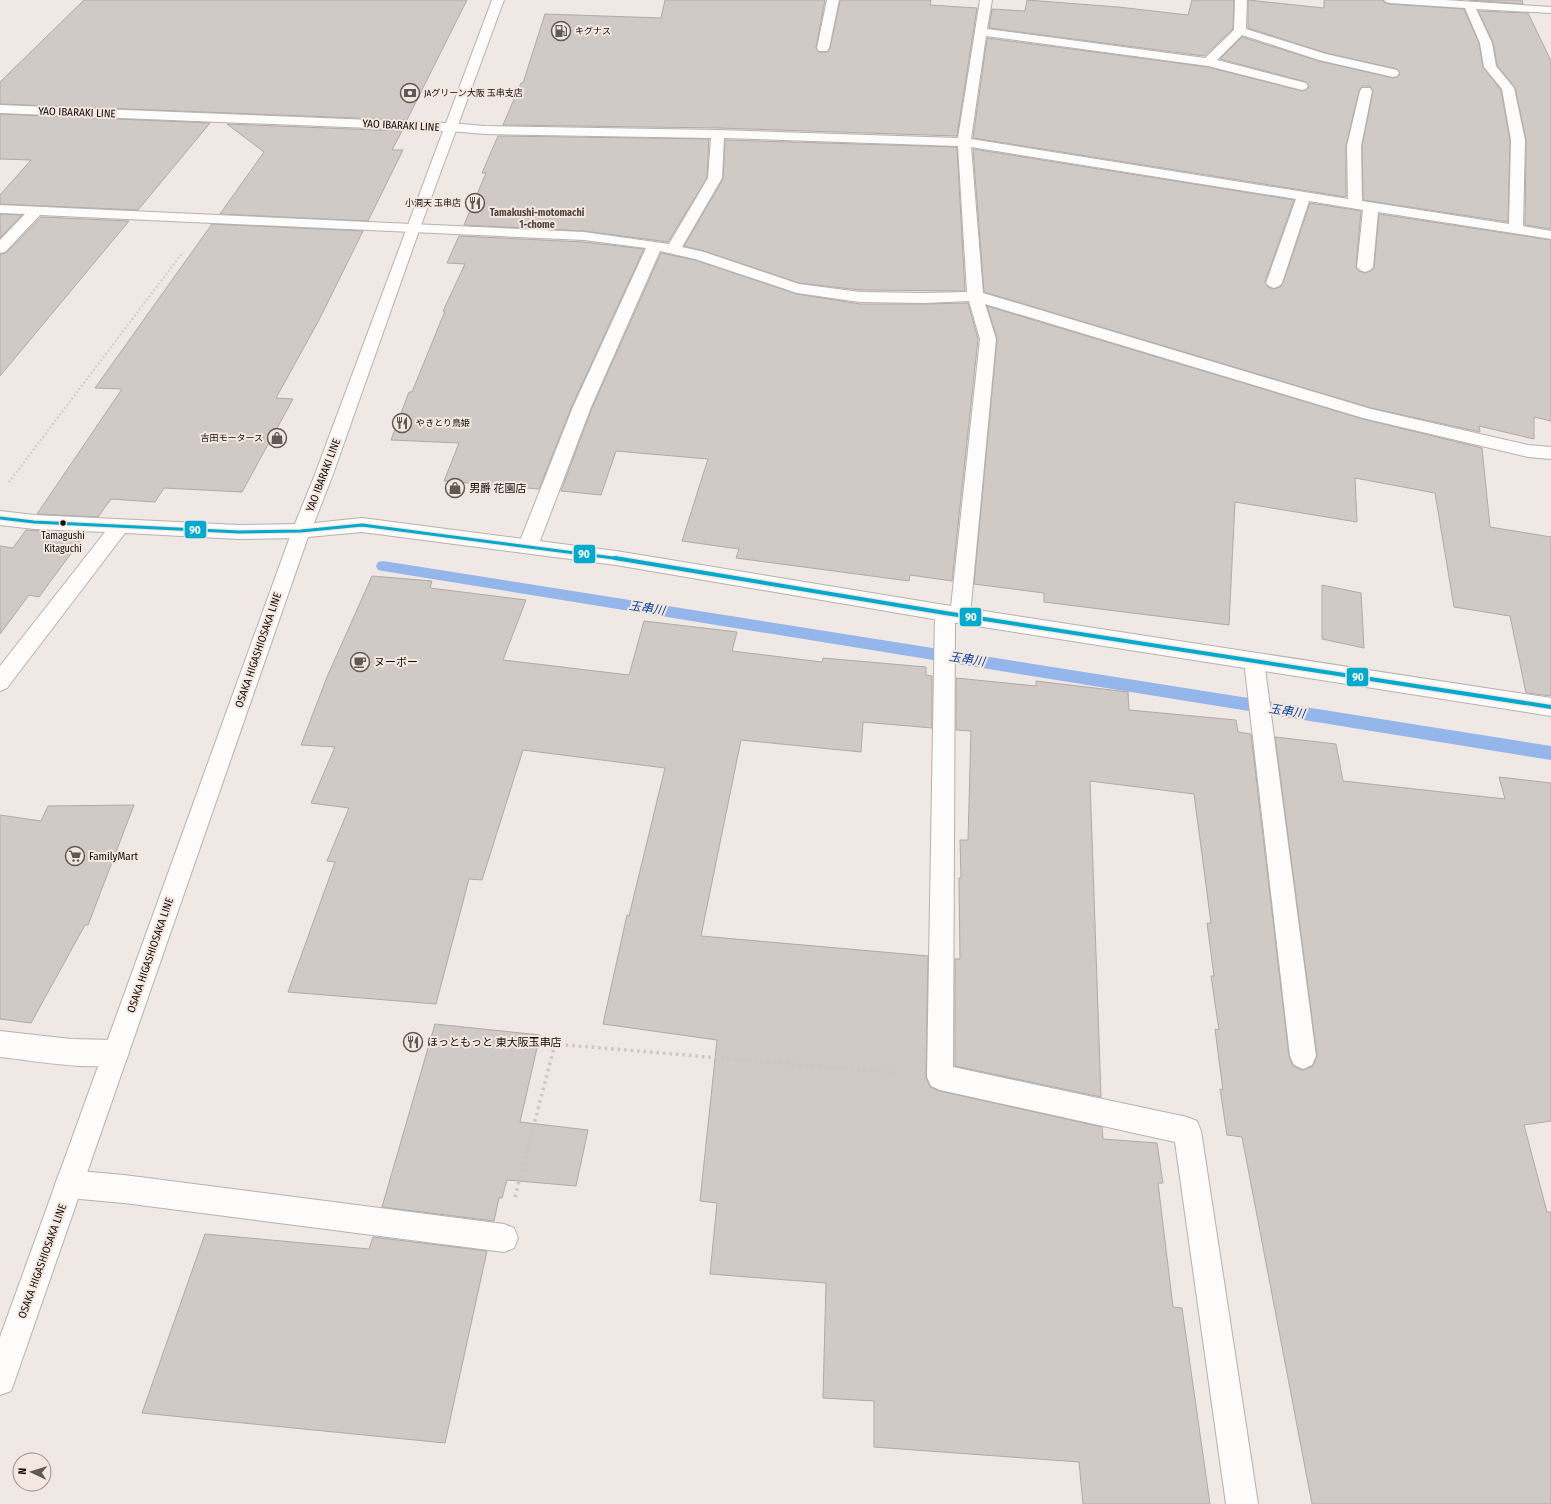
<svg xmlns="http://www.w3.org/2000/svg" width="1551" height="1504" viewBox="0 0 1551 1504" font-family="'Fira Sans Condensed','Noto Sans JP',sans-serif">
  <rect width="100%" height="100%" fill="#efe8e4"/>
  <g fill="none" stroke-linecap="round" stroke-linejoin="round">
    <polygon fill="#95b6eb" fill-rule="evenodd" points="383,561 1551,746 1551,760 383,571 378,570 376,566 378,562"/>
  </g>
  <g fill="#cfcac6" stroke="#afaaa6">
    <polygon points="84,0 467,0 407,120 0,104 0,82"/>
    <polygon points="665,0 825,0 816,48 819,52 827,52 830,48 840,0 931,0 930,5 977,8 957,136 718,128 503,125 521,83 523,83 545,14 661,18"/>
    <polygon points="1027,0 1118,7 1188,15 1192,0 1234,0 1233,29 1204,56 989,28 992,9 1025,11"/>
    <polygon points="1248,0 1324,8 1324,0 1382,0 1385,3 1390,4 1464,9 1479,43 1483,67 1501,90 1510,140 1508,222 1363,200 1362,146 1373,91 1370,86 1362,86 1359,91 1346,146 1346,197 973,138 987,38 1208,67 1302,91 1306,90 1309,87 1306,82 1220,59 1242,37 1319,61 1393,78 1397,77 1400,74 1397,69 1326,53 1248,28"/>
    <polygon points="1468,0 1522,0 1523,4"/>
    <polygon points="1478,11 1528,13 1551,61 1551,229 1525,225 1526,140 1515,88 1497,65 1493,42"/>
    <polygon points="0,114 210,123 138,210 0,204 0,195 31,160 0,159"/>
    <polygon points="227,124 402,131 392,150 403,150 368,221 220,214 264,152"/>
    <polygon points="498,136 709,139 707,178 668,242 584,231 464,225 486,173 482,173"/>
    <polygon points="725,140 957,147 965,291 860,290 799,283 704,251 684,246 723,179"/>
    <polygon points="973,149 1294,200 1265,282 1268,287 1273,289 1280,287 1283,283 1310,203 1361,211 1356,267 1359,271 1364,273 1371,271 1374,267 1379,214 1551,240 1551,421 1534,417 1534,439 1479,426 1480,432 1371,408 984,292"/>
    <polygon points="0,214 22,215 0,238"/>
    <polygon points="41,217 129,221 0,376 0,254 6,253"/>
    <polygon points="212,224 363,231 319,320 276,398 293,399 242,492 164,488 155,502 111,499 98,517 37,514 122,389 95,388"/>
    <polygon points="459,236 584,242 644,249 572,406 539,489 444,481 459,443 391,440 409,392 412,392 445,311 443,311 465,264 447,263"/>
    <polygon points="661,253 695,260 797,294 860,304 924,304 968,303 978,339 952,581 910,575 909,581 736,558 739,549 682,541 708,459 616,451 601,495 561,491 592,408"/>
    <polygon points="987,306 1363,419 1482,448 1490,527 1551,537 1551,696 1526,693 1510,616 1454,607 1435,493 1355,478 1357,522 1235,502 1229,625 1044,602 1044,593 974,584 997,339"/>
    <polygon points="26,530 86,533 39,597 29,595 0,634 0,546 13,548"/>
    <polygon points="372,576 432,581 430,588 526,600 503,660 629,675 644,621 737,632 732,651 822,662 823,658 926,667 926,675 932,676 932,728 863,722 861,752 741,740 701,936 928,956 926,1077 930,1087 940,1091 1102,1127 1103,1139 1157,1143 1163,1183 1158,1183 1173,1307 1182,1308 1210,1504 1083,1504 1079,1462 874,1447 874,1401 823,1398 826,1283 710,1274 717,1203 700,1201 717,1040 603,1024 627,915 629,916 665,768 523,750 482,880 469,879 436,1004 288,992 335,862 327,861 349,808 311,803 335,747 301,745 327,677"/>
    <polygon points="1322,585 1361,593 1364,648 1322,639"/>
    <polygon points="956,678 1036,686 1036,681 1128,692 1129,710 1236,720 1238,732 1251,734 1289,1056 1293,1066 1302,1070 1313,1066 1317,1056 1275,737 1336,744 1343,781 1505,799 1499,777 1551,783 1551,1121 1524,1125 1547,1212 1551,1212 1551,1504 1312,1504 1242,1137 1227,1135 1220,1089 1223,1090 1215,1029 1219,1030 1211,976 1214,976 1207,923 1211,923 1194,794 1090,781 1101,1097 955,1066 955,959 960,959 959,878 961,878 960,840 968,840 971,731 956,730"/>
    <polygon points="134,805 88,925 85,925 31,1023 0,1019 0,815 41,821 48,806"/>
    <polygon points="435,1024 540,1035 520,1122 588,1130 576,1186 507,1180 502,1198 499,1198 494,1221 382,1207"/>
    <polygon points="205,1234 369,1249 373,1237 487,1251 445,1443 142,1413"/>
  </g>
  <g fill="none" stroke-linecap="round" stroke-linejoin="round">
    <g stroke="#b6b1ae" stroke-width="2">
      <g id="minor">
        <polygon points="827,0 839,0 829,48 827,51 819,51 817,48"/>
        <path d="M980,0H992L987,29L1205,58L1234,30L1235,0H1247L1246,29L1326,54L1397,70L1399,73L1397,76L1393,77L1319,60L1242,35L1217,60L1306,83L1308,86L1306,89L1302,90L1208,66L986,36L971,139L1348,199L1347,146L1360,91L1362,88H1370L1372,91L1361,146L1362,201L1509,224L1511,140L1502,89L1484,67L1480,43L1465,8L1390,3L1386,2L1384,0H1445L1551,7V13L1476,9L1492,43L1496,66L1514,88L1525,140L1523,226L1551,231V239L1378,212L1373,267L1370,270L1365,272L1360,270L1357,267L1363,210L1309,201L1282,283L1279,286L1274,288L1269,286L1266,283L1296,199L971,147L983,293L1371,409L1528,445L1551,447V459L1528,457L1363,418L985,304L996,339L970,615L967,620L960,623L955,621L953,1067L1187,1117L1197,1121L1201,1131L1258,1504H1226L1175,1142L940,1090L931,1086L927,1077L935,613L938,608L945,605L951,607L980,339L969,301L924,303L860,302L797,293L695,259L660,251L591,407L538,546L535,551L528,553L521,551L518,546L573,407L646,248L584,240L40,215L5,252L0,253V240L25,214L0,213V205L584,232L669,244L708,178L711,138L485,134L450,131L445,130L443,127L445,124L450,123L485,126L718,130L958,138ZM724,138L958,146L967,292L924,293L860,292L799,284L704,252L682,247L722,178Z"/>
        <polygon points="0,511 34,515 239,525 301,524 308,526 310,531 308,536 301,538 239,539 125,533 7,688 0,691 0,666 105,532 34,529 0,525"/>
        <polygon points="1254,653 1261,655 1264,661 1316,1056 1312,1065 1303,1069 1294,1065 1290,1056 1244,661 1247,655"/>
        <path d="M0,1031L71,1039L116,1040L125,1044L129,1053L125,1062C99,1073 30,1060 0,1057Z"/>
        <polygon points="69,1170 124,1175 504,1224 514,1228 518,1238 514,1248 504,1252 124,1203 69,1198 59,1194 55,1184 59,1174"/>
      </g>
    </g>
    <g stroke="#b6b1ae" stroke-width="2">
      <polygon id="major" points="492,0 504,0 420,228 332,477 314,523 362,518 616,551 945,605 1551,698 1551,716 945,621 616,565 362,532 308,537 15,1380 11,1391 0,1395 0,1337 292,531 314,477 443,131 0,113 0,105 446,123"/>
    </g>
    <polyline stroke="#cac7c6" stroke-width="1.5" stroke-dasharray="1 2" stroke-linecap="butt" points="1544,88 1551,88"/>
    <polyline stroke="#cac7c6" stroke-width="2" stroke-dasharray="1.5 2.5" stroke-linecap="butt" points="9,482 183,252"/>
    <polyline stroke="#cac7c6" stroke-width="3.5" stroke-dasharray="2.5 4" stroke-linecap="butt" points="515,1197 555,1044 897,1073"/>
    <use href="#minor" fill="#fdfcfb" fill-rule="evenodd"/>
    <use href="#major" fill="#fdfcfb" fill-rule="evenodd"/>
    <g stroke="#f4e7df" stroke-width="5.5">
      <polyline id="bus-1-far1" points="0,518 34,522 239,532 301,531 362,525 621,559"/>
    </g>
    <g stroke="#f4e7df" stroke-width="7">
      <polyline id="bus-1" points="615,558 945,613 1551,707"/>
    </g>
    <use href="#bus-1-far1" stroke="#00a9ce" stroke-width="3"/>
    <use href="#bus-1" stroke="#00a9ce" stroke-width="4"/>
  </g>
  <defs>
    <g id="fuel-ring" transform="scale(1)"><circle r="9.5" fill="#f4e7df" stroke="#5f5a56" stroke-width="1.5"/><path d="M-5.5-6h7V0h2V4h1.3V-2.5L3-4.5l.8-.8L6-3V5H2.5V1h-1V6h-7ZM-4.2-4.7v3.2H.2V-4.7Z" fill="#5f5a56"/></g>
    <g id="bank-ring" transform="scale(1)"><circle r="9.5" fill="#f4e7df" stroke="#5f5a56" stroke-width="1.5"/><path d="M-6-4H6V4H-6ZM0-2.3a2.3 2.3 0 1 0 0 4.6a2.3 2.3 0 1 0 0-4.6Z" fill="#5f5a56"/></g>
    <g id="restaurant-ring" transform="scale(1)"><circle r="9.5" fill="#f4e7df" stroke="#5f5a56" stroke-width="1.5"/><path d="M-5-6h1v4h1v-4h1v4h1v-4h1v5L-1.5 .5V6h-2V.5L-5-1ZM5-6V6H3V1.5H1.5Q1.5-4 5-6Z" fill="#5f5a56"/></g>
    <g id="shop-ring" transform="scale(1)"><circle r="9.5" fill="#f4e7df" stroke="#5f5a56" stroke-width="1.5"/><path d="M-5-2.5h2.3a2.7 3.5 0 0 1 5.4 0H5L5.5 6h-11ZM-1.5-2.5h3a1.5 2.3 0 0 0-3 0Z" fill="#5f5a56"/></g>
    <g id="cafe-ring" transform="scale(1)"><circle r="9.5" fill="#f4e7df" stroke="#5f5a56" stroke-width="1.5"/><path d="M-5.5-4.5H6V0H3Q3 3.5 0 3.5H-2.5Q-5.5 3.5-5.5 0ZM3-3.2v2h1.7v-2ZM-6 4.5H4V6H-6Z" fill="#5f5a56"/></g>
    <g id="supermarket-ring" transform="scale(1)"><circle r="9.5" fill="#f4e7df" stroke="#5f5a56" stroke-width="1.5"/><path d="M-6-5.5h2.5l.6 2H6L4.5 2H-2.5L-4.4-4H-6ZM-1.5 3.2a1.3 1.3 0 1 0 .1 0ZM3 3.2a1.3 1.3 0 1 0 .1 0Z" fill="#5f5a56"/></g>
  </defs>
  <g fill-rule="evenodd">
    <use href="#fuel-ring" x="561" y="31"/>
    <use href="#bank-ring" x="410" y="93"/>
    <use href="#restaurant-ring" x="475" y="203"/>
    <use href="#restaurant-ring" x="402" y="423"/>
    <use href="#shop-ring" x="277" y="438"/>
    <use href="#shop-ring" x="455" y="488"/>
    <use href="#cafe-ring" x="360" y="662"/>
    <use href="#supermarket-ring" x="75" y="856"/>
    <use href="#restaurant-ring" x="413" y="1042"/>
  </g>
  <circle fill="#110d0a" stroke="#f4e7df" stroke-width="1.5" cx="63" cy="523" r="3.5"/>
  <g text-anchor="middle" stroke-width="4" stroke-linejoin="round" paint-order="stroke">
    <g font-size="9" fill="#110d0a" stroke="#f4e7df" text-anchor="start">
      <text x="575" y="34">キグナス</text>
      <text x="424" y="96">JAグリーン大阪 玉串支店</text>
      <text x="461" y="206" text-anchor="end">小洞天 玉串店</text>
      <text x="416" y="426">やきとり鳥姫</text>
      <text x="263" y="441" text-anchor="end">吉田モータース</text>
    </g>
    <g font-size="10" font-weight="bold" fill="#50453f" stroke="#f4e7df">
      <text x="537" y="216">Tamakushi-motomachi<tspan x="537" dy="12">1-chome</tspan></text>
    </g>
    <g font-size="10" fill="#110d0a" stroke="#f4e7df">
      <text x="63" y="539">Tamagushi<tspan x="63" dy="13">Kitaguchi</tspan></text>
    </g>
    <g font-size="11" fill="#110d0a" stroke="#f4e7df">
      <text transform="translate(77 112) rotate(2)" y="4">YAO IBARAKI LINE</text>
      <text transform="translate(401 125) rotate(3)" y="4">YAO IBARAKI LINE</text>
      <text transform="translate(323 475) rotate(-69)" y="4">YAO IBARAKI LINE</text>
      <text transform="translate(258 650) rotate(-71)" y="4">OSAKA HIGASHIOSAKA LINE</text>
      <text transform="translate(150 955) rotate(-71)" y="4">OSAKA HIGASHIOSAKA LINE</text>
      <text transform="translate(42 1261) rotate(-70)" y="4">OSAKA HIGASHIOSAKA LINE</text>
    </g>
    <g font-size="11" fill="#110d0a" stroke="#f4e7df" text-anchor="start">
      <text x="469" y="492">男爵 花園店</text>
      <text x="374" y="666">ヌーボー</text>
      <text x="89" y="860">FamilyMart</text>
      <text x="427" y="1046">ほっともっと 東大阪玉串店</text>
    </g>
    <g font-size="12" font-style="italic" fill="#04449d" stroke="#f4e7df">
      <text transform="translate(647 608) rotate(9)" y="4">玉串川</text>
      <text transform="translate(967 659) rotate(9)" y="4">玉串川</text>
      <text transform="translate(1287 711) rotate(9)" y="4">玉串川</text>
    </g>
  </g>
  <g stroke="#f4e7df" stroke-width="1.5">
    <rect x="184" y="520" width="23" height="19" rx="4" fill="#00a9ce"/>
    <rect x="573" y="544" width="23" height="20" rx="4" fill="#00a9ce"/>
    <rect x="959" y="607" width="23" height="20" rx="4" fill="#00a9ce"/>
    <rect x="1346" y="667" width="23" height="20" rx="4" fill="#00a9ce"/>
  </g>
  <g font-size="11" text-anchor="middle" font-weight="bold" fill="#fff">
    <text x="195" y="534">90</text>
    <text x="584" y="558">90</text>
    <text x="971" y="621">90</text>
    <text x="1358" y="681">90</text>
  </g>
  <g transform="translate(32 1472) rotate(274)"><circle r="19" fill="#f4e7df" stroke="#99908a"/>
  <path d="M0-3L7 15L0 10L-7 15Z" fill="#5f5a56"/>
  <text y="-6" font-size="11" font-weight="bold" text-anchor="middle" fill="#110d0a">N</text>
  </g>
</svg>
